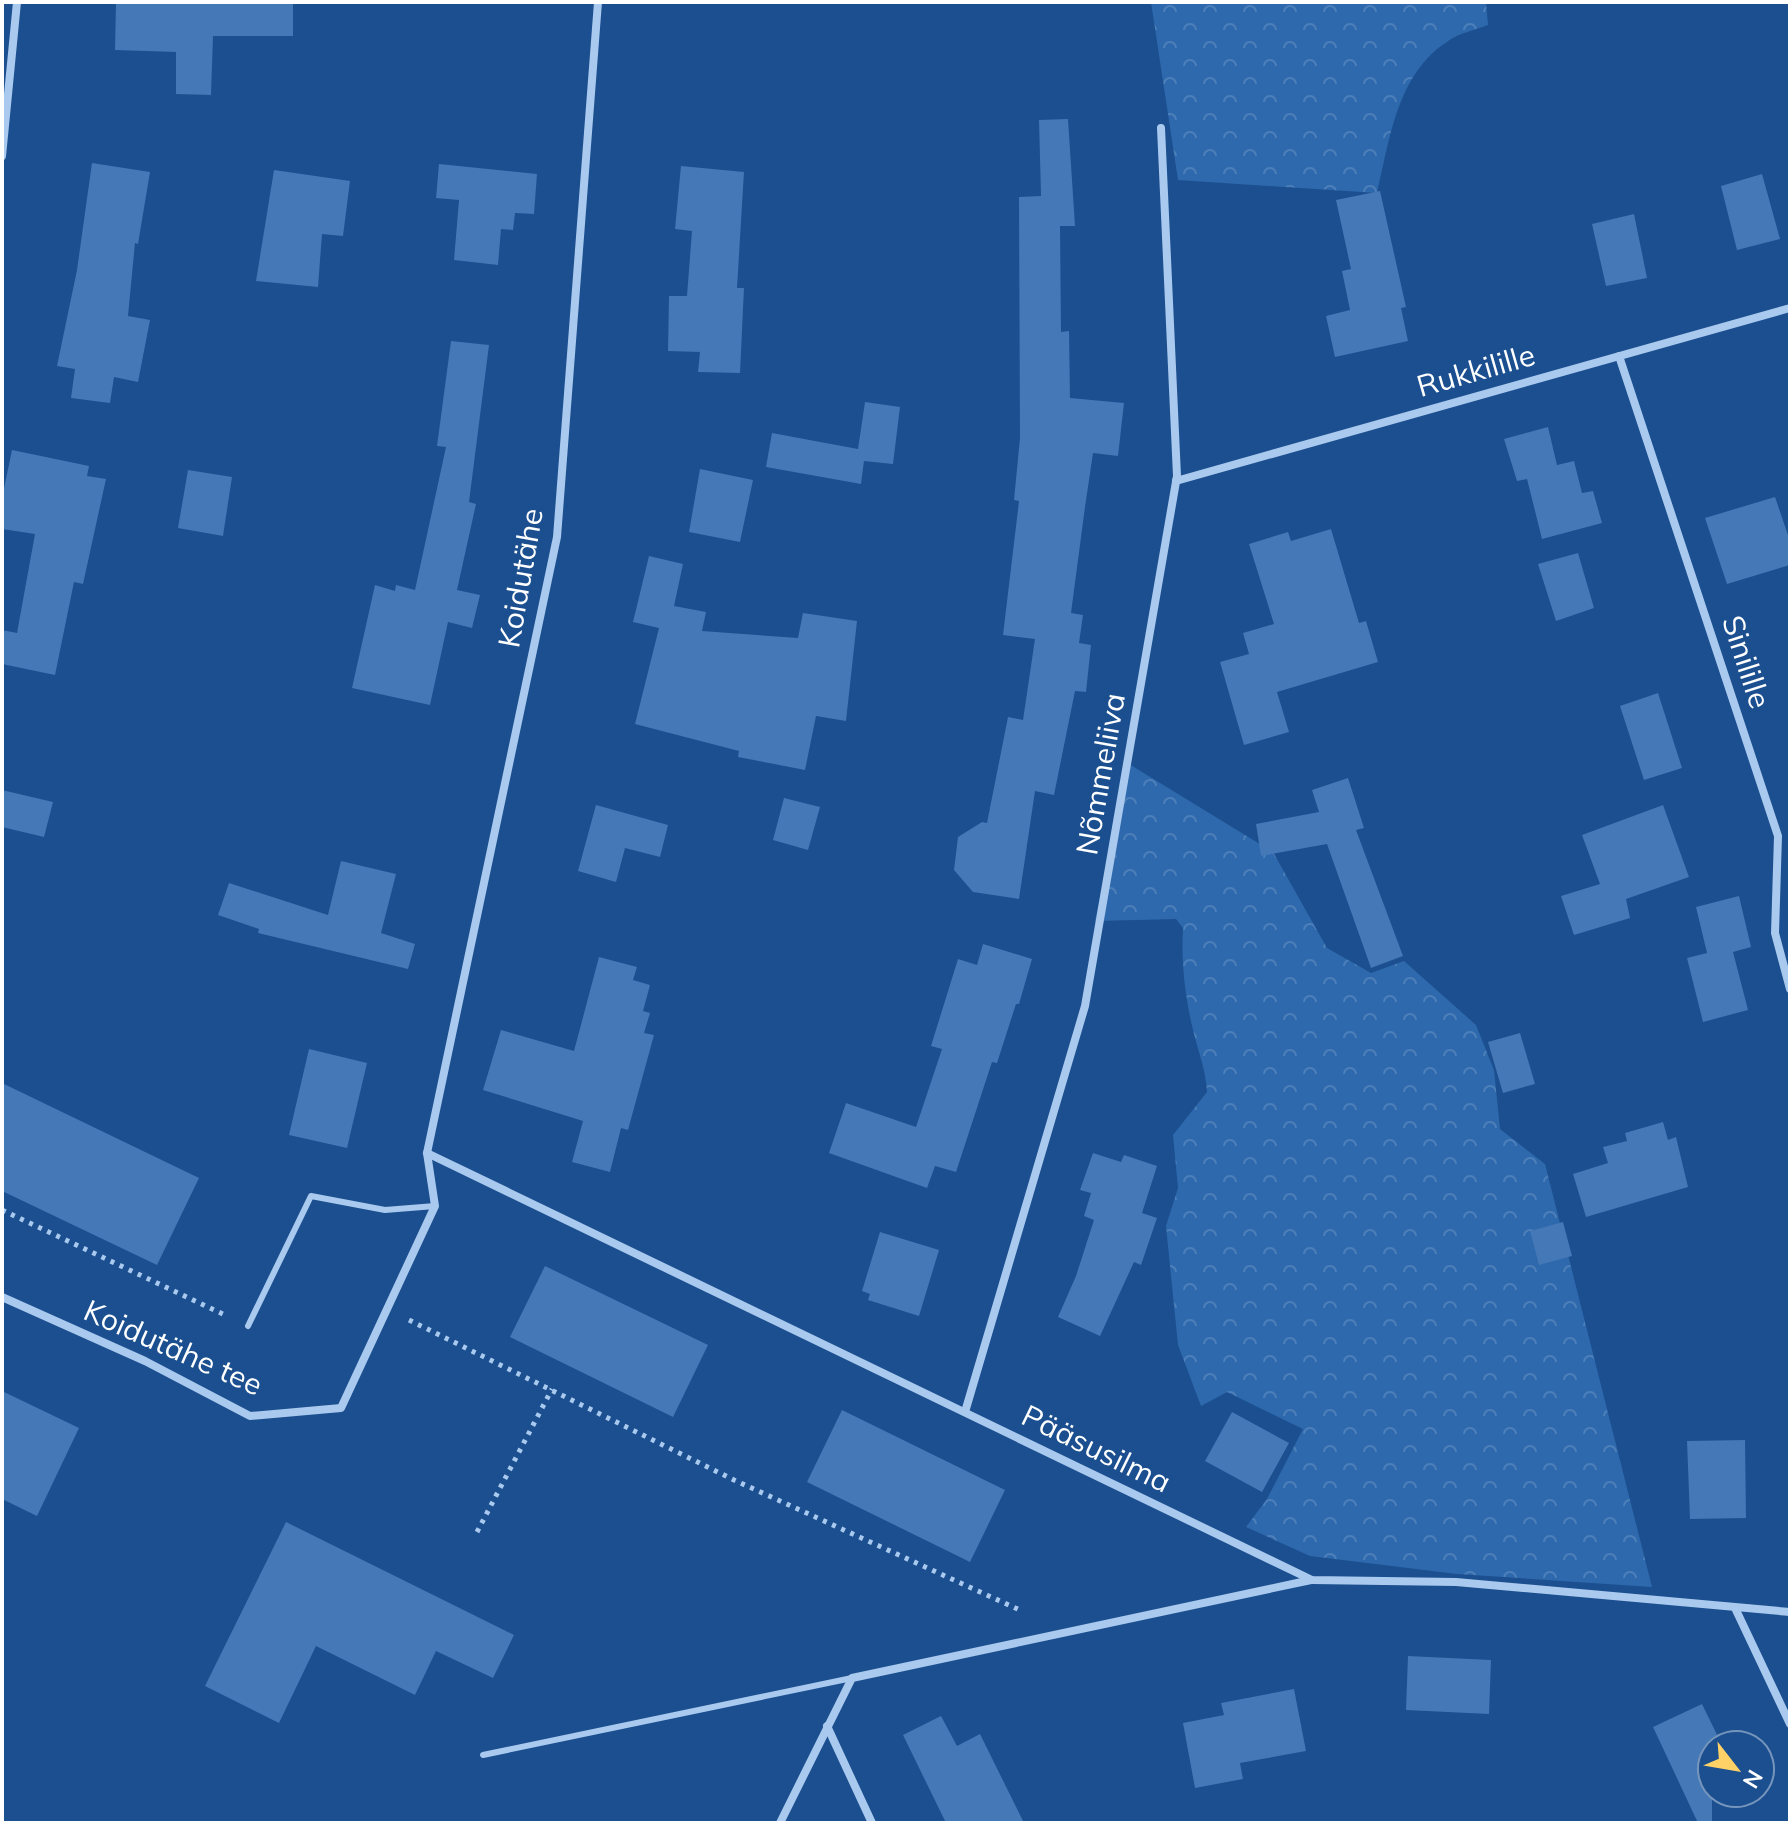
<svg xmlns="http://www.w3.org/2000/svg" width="1792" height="1825" viewBox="0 0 1792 1825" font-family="Mulish,sans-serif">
  <defs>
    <pattern id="forest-crowns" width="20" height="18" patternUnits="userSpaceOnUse" patternTransform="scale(2)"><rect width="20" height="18" fill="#2e69ad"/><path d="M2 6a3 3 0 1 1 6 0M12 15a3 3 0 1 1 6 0" fill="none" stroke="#4d80b9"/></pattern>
  </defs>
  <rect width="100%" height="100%" fill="#1b4f8f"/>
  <g fill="url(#forest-crowns)">
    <path d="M1151,2H1486L1488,25C1475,30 1459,33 1448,41C1397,74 1390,138 1377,193L1178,180Z"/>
    <path d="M1129,764L1273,852L1327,948L1371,973L1404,961L1476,1025L1494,1070L1500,1129L1545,1164L1652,1587L1457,1574L1310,1556L1246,1527L1267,1499L1303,1429L1227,1392L1201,1406L1178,1345L1166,1226L1178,1188L1173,1135L1207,1092C1206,1070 1198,1051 1193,1030C1185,996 1181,963 1183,928L1176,919L1095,921Z"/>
  </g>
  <g fill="#4478b7">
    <polygon points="116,2 293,2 293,36 213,36 211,95 176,94 176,52 115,50"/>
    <polygon points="1068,119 1075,226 1060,226 1061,332 1069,331 1070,398 1124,403 1118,456 1093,453 1085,507 1071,613 1083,615 1079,643 1091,645 1086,692 1075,691 1054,795 1035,791 1019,899 973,892 954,870 958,837 982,822 987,823 1008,717 1023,720 1035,639 1003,635 1019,501 1014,500 1020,438 1019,197 1041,196 1039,120"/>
    <polygon points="92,163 150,172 138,244 135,243 128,316 150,320 138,382 114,377 110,403 71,398 75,369 57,366 77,270"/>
    <polygon points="439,164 537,174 534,214 515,213 513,230 501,229 498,265 454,260 459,200 436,198"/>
    <polygon points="681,166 744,172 737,288 744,288 740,373 698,372 700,352 668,351 669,296 687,296 692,231 675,229"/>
    <polygon points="274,170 350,181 343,236 322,234 318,287 256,281"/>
    <polygon points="1762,174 1780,239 1737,250 1721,186"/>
    <polygon points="1380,191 1406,307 1401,308 1408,341 1335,357 1326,316 1350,310 1342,271 1351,269 1336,200"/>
    <polygon points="1634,214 1647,278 1606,286 1592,224"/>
    <polygon points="451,341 489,345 469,502 476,504 457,590 480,595 472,628 448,622 430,705 352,688 375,585 395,591 396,585 415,590 446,447 437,446"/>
    <polygon points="865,402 900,407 893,464 864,461 861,484 766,467 772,433 858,449"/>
    <polygon points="1548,427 1557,465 1574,461 1582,493 1593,491 1602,523 1542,539 1527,479 1517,481 1504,439"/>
    <polygon points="12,450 89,466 87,476 106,479 83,584 74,582 55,675 2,664 2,630 17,633 35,534 2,529 2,498"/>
    <polygon points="700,469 753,480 740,542 689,532"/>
    <polygon points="188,470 232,477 223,536 178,528"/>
    <polygon points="1775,497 1790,541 1790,565 1727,584 1705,518"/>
    <polygon points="1331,529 1359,623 1366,621 1378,662 1277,692 1289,732 1244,745 1220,662 1249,654 1243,633 1274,624 1249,544 1288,532 1291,541"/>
    <polygon points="1578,553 1594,608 1556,621 1538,564"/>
    <polygon points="649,556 683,564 674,606 706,612 702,631 798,638 803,613 857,621 846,721 816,716 805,770 738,757 739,751 635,724 659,628 633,622"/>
    <polygon points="1658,693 1682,768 1644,780 1620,706"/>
    <polygon points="1348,778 1364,828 1356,830 1403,956 1371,968 1327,844 1261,856 1256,824 1319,812 1312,790"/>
    <polygon points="2,790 53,802 44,837 2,827"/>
    <polygon points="784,798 820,807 808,850 773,840"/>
    <polygon points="596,805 668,825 660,857 625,848 616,882 578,871"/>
    <polygon points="1663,805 1689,877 1626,899 1630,918 1574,935 1561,896 1600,884 1582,835"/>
    <polygon points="341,861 396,874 381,933 415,944 408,969 258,933 259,929 218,915 229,883 328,915"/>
    <polygon points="1739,896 1751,947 1733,952 1748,1010 1703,1022 1687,958 1707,953 1696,907"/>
    <polygon points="983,944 1032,959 1019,1004 1016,1004 997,1063 992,1062 956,1172 935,1166 927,1188 829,1153 846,1103 916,1127 942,1049 931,1046 958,959 977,965"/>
    <polygon points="599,957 637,967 633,980 650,985 643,1011 650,1013 644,1033 654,1035 628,1130 621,1128 610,1172 572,1162 583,1121 483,1090 501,1030 574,1051"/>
    <polygon points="1520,1033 1535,1084 1503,1093 1488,1042"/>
    <polygon points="309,1049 367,1063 347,1148 289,1135"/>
    <polygon points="2,1083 199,1178 157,1265 2,1191"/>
    <polygon points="1663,1122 1668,1140 1676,1137 1688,1187 1586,1217 1573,1174 1608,1163 1603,1147 1627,1141 1625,1133"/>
    <polygon points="1093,1153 1121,1162 1124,1155 1157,1166 1142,1213 1157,1218 1141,1265 1134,1262 1100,1336 1058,1317 1076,1276 1094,1220 1084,1216 1091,1193 1080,1190"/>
    <polygon points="1563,1222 1572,1256 1539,1265 1530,1231"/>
    <polygon points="880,1232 939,1250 919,1316 868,1300 870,1294 862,1291"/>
    <polygon points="545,1266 708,1345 673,1417 510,1337"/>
    <polygon points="2,1391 79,1428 37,1516 2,1499"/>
    <polygon points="842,1410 1005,1490 970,1562 807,1482"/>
    <polygon points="1232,1412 1289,1443 1262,1492 1205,1461"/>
    <polygon points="1745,1440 1746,1518 1690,1519 1687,1441"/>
    <polygon points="286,1522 514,1635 493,1678 436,1651 415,1695 316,1646 279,1723 205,1686"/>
    <polygon points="1408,1656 1491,1660 1489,1714 1406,1710"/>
    <polygon points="1294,1689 1306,1751 1240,1763 1243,1779 1195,1788 1183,1723 1224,1715 1221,1703"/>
    <polygon points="1702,1704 1722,1745 1712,1745 1712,1823 1698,1823 1653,1727"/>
    <polygon points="941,1716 957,1746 980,1734 1024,1823 946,1823 903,1735"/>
  </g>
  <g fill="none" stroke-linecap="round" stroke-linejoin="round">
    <g stroke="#a9c9ee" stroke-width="5" stroke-dasharray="4 6" stroke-linecap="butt">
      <polyline points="2,1210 225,1315"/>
      <polyline points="409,1320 734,1480 1022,1611"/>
      <polyline points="477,1532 552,1389"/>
    </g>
    <g stroke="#a9c9ee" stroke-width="6">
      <polyline points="248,1326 311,1196 385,1210 435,1206"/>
      <polyline points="483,1755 852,1678"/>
    </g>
    <g stroke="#a9c9ee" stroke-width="8">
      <polyline points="2,156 17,2"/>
      <polyline points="1619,356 1778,836 1775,933 1790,989"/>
      <polyline points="1176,481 1790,308"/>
      <polyline points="427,1153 1312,1580 1456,1582 1790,1612"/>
      <polyline points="2,1297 145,1361 250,1416 341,1408 435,1206 427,1153 557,537 598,2"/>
      <polyline points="965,1412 1085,1006 1177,476 1161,128"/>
      <polyline points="1736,1610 1790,1724"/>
      <polyline points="827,1726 872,1823"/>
      <polyline points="780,1823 852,1678 1311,1580"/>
    </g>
  </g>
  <g text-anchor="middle" stroke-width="8" stroke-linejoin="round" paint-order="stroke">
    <g font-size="30" fill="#fff" stroke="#1b4f8f">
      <text transform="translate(1476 371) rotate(-16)" y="10">Rukkilille</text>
      <text transform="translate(521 578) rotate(-80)" y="10">Koidutähe</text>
      <text transform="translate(1746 662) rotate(72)" y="10">Sinilille</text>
      <text transform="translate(1101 774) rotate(-80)" y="10">Nõmmeliiva</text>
      <text transform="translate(173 1348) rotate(24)" y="10">Koidutähe tee</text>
      <text transform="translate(1096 1449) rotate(26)" y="10">Pääsusilma</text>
    </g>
  </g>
  <rect width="1792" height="1825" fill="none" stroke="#ffffff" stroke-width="8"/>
  <g transform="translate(1736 1769) rotate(121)"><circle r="38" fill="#1b4f8f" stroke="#7695bc" stroke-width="2"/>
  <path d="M0-6L14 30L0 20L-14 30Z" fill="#ffd166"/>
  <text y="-12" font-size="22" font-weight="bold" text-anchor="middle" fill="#ffffff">N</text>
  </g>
</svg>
